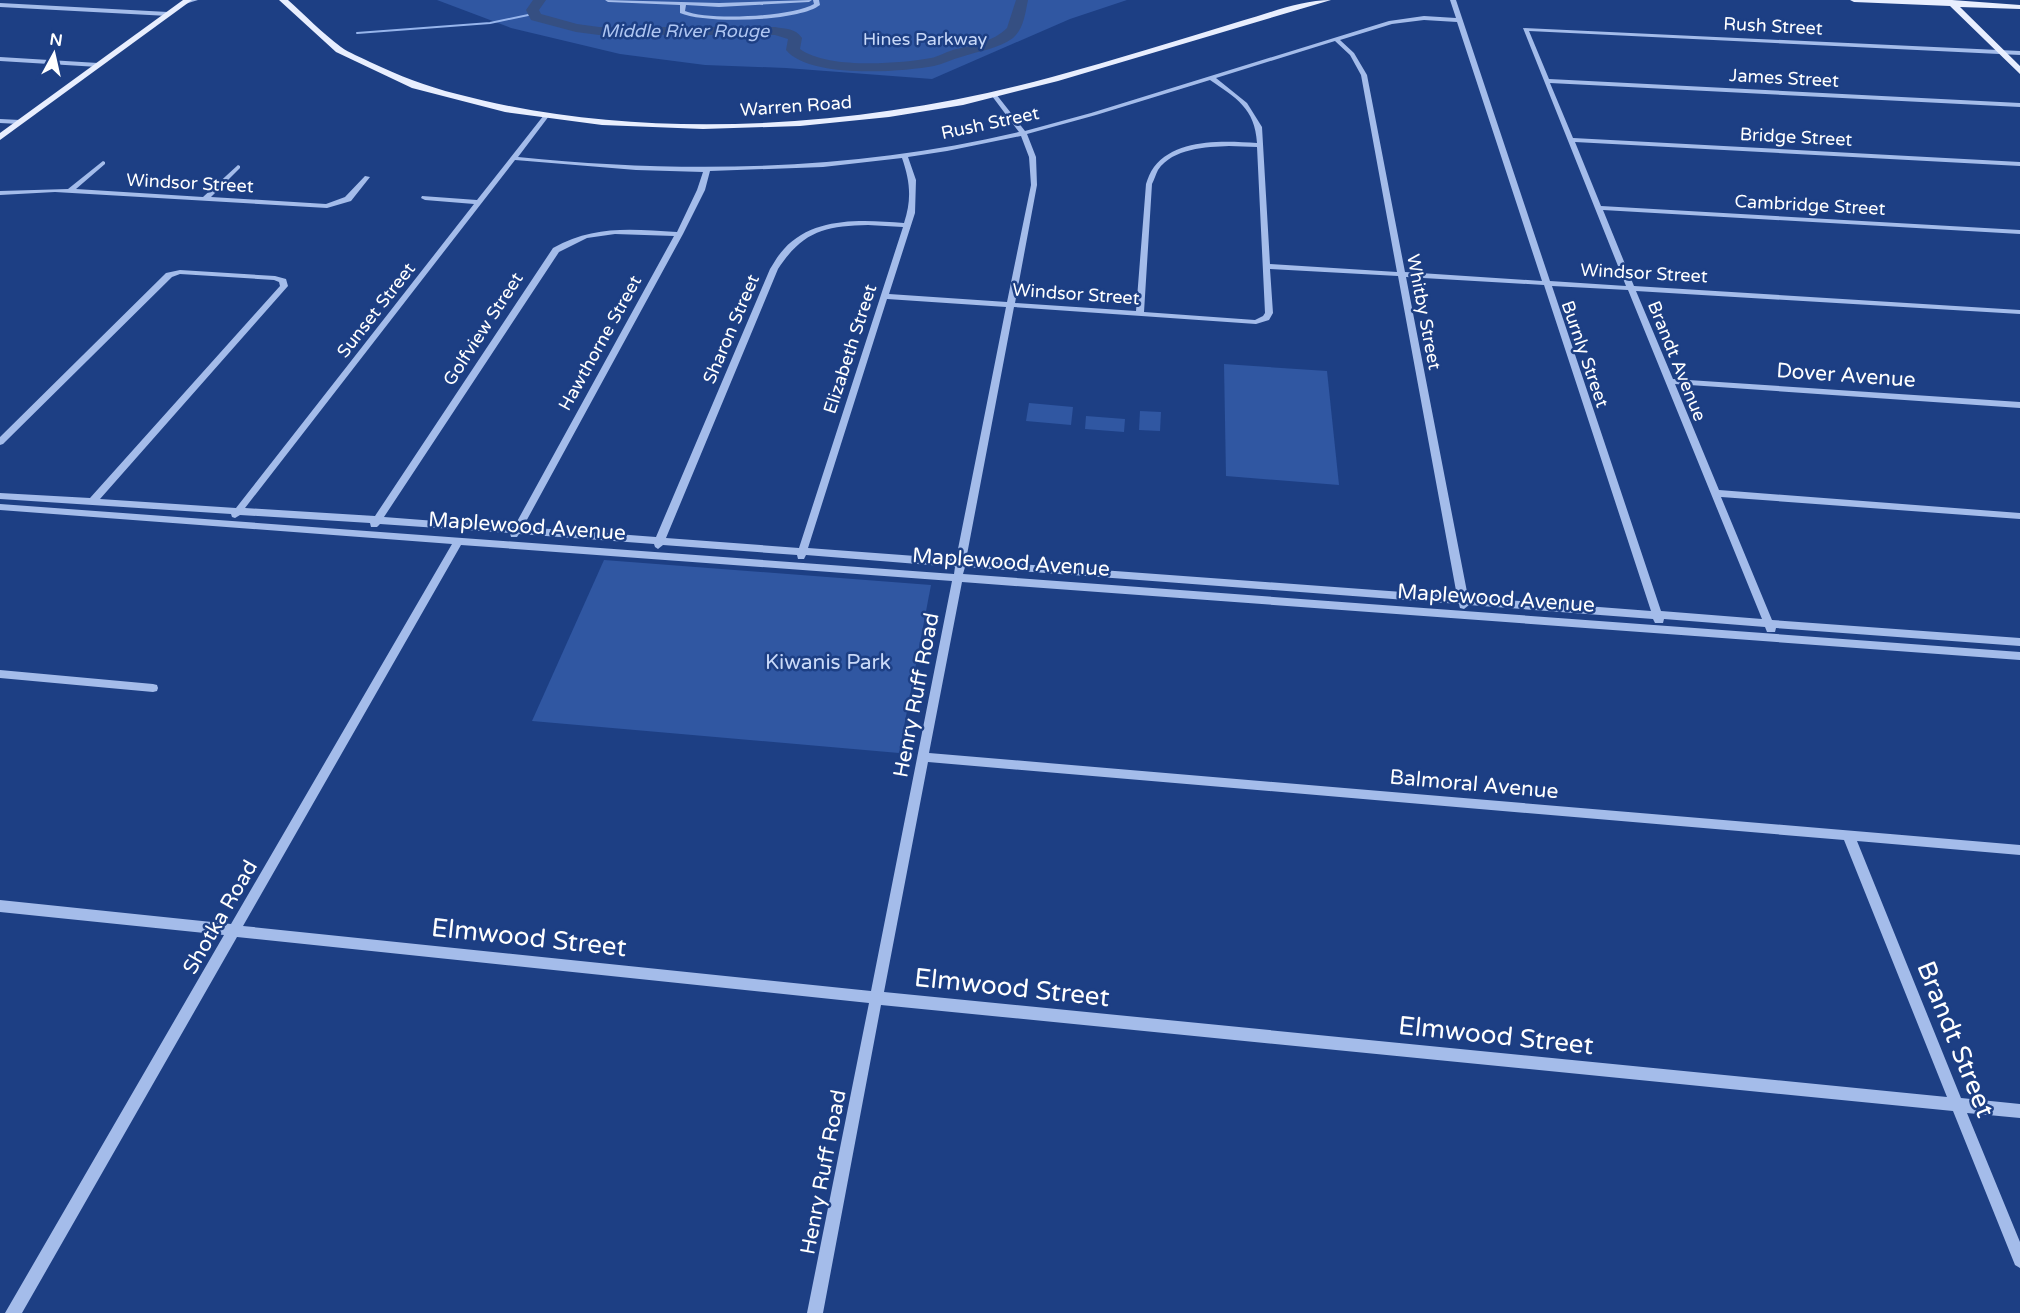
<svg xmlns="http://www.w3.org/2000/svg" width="2020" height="1313" viewBox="0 0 2020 1313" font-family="'Varela Round',sans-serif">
  <rect width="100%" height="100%" fill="#1d3f84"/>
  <g fill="#3057a2">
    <polygon points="437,0 1127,0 1070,19 932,79 786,68 705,65 620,54 511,28"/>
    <polygon points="1224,364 1327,371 1339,485 1226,476"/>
    <polygon points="1029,403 1073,407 1071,425 1026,421"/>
    <polygon points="1140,411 1161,412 1160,431 1139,430"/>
    <polygon points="1086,416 1125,419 1124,432 1085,429"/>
    <polygon points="604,560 931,585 899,753 532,721"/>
  </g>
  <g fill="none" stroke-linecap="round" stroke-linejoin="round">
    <polyline stroke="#97b5ec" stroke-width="2" points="357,33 490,23 533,14"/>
    <path fill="#354f82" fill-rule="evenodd" d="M533,0H546L539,10L541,14L577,24L599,27H775C786,29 795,28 802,38L800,49C827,69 898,64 931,58C938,57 945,52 953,50C972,45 993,42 1007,28L1016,0H1028C1025,14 1024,28 1013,38C998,49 978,51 961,57C952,59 944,64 934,66C901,72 810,79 786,50L788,39L775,35H599L576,32L531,20L526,10Z"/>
    <g fill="#a4bcea" fill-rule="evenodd">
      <polygon points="187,0 198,0 185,4 182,2"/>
      <path d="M605,0L719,3L812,0L809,2L719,7L686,5L685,11C708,21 792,17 814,4L813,0H819L820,5C798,22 705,24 680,13V5L608,2Z"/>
      <path d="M1450,0H1456L1550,281L1626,286L1523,28L2020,51V55L1529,31L1549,79L2020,103V107L1550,83L1573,138L2020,162V166L1575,142L1601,206L2020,230V234L1603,210L1634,286L2020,310V314L1636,291L1673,379L2020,402V408L1675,384L1719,490L2020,513V519L1721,497L1772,620L2020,638V646L1776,628L1775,632H1767L1765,627L1664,619L1663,623H1655L1653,619L1469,605L1464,609L1460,608L1459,604L965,567L963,574L2020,652V660L962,582L929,753L2020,845V855L1857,841L1961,1098L2020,1104V1118L1967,1113L2020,1242V1268L2015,1265L1953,1111L881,1005L823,1313H807L869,1003L237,937L22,1313H5L224,935L0,912V900L231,924L452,544L0,510V504L954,574L955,567L806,555L804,559H798L797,555L663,545L658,549L655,547L654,544L519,534L517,537H511L510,533L380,524L377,527H371L370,523L240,515L235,518L232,517L231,514L0,499V493L90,498L280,286L279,282L274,280L180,274L172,277L3,444L0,445V437L166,273L180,270L275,276L286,279L288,286L100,499L236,508L474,204L425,200L421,198L422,196L477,200L544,115L549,116L518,157C686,174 855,171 1019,132L992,96V94H996L1025,131L1091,113L1389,21L1424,16L1456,18ZM1424,20L1457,22L1542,281L1405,272L1367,75L1354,53L1340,40L1392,24ZM1335,41L1350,55L1361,75L1397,272L1270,264L1262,127L1247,103L1216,78ZM1210,80C1236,98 1255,108 1257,143C1223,141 1177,138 1154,167C1150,172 1148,178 1146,184L1136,311L1015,303L1037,185L1036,157L1027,134L1096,115ZM1021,136L1029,157L1031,185L1007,302L889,294L915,213L916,180L908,157L947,151ZM1229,146L1257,147L1265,313L1263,316L1255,320L1144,312L1152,184C1154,180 1156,174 1158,170C1173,148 1206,147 1229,146ZM902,158C910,181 912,199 904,223C863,220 814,216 784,249C778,255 774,263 770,269L656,537L523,527L683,234L705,190L710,171L823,167ZM515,160L636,170L703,172L697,190L677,232C631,229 594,225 553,248L375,516L245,508ZM868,225L903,227L799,548L666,538L778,269C803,231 825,226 868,225ZM615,234L674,236L514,527L384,517L559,252L587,238ZM1270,269L1398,276L1457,596L966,560L1014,307L1256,324L1269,320L1273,313ZM1406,277L1544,285L1651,611L1468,597ZM1552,286L1628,290L1762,619L1661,611ZM887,299L1006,307L956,559L808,548ZM461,545L952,581L871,991L243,926ZM928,762L1844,840L1947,1097L884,992Z"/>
      <polygon points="0,3 168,12 171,14 168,16 0,7"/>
      <polygon points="0,57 98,63 101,65 98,67 0,61"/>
      <polygon points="0,119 20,120 23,122 20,124 0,123"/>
      <polygon points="103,161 105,162 105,164 76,189 203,197 238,165 240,166 240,168 211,197 326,204 345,197 365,176 370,177 351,201 327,208 55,192 0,195 0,191 68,189"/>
      <polygon points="0,670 153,684 157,685 158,688 157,691 153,692 0,678"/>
    </g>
    <g fill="#e8eefe" fill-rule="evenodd">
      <polygon points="183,0 192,0 0,140 0,133"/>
      <path d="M279,0H288C305,15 322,33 341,47C349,53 361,57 370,62C400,76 425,86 457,94C645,144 866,128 1052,77C1115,60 1178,40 1241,21C1270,13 1301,0 1331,0L1058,81L963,105L889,117L800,126L703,129L602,125L505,112L412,88L336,52Z"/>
      <polygon points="1850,0 1952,0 2020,5 2020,9 1960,7 2020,66 2020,74 1950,6 1854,2"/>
    </g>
  </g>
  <g text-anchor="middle" stroke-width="5" stroke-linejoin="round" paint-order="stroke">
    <g font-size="18" fill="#fff" stroke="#1d3f84">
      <text transform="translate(1773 26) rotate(3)" y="6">Rush Street</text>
      <text transform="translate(1784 78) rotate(3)" y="6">James Street</text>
      <text transform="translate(796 106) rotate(-4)" y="6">Warren Road</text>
      <text transform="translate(990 123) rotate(-12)" y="6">Rush Street</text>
      <text transform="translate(1796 137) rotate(3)" y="6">Bridge Street</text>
      <text transform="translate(190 183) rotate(3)" y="6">Windsor Street</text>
      <text transform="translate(1810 205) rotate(3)" y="6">Cambridge Street</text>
      <text transform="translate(1644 273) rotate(3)" y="6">Windsor Street</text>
      <text transform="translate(1076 294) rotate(4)" y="6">Windsor Street</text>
      <text transform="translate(376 310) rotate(-52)" y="6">Sunset Street</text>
      <text transform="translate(1424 312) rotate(79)" y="6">Whitby Street</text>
      <text transform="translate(483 329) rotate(-57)" y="6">Golfview Street</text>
      <text transform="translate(731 329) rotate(-67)" y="6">Sharon Street</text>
      <text transform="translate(600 343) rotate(-61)" y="6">Hawthorne Street</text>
      <text transform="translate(850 349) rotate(-72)" y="6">Elizabeth Street</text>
      <text transform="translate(1585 354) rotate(71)" y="6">Burnly Street</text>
      <text transform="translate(1677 361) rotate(68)" y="6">Brandt Avenue</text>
    </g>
    <g font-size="18" font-style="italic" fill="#afc6f2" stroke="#1d3f84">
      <text x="685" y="37">Middle River Rouge</text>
    </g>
    <g font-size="18" fill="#c9d9f8" stroke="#1d3f84">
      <text x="925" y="45">Hines Parkway</text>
    </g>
    <g font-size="21" fill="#fff" stroke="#1d3f84">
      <text transform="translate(1846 375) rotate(4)" y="7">Dover Avenue</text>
      <text transform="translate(527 526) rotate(4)" y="7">Maplewood Avenue</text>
      <text transform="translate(1011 562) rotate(4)" y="7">Maplewood Avenue</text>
      <text transform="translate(1496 598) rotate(4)" y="7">Maplewood Avenue</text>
      <text transform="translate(916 695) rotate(-79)" y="7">Henry Ruff Road</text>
      <text transform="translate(1474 784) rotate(5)" y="7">Balmoral Avenue</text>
      <text transform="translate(220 917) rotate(-60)" y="7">Shotka Road</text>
      <text transform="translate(823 1172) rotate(-79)" y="7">Henry Ruff Road</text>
    </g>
    <g font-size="21" fill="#c9d9f8" stroke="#1d3f84">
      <text x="828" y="669">Kiwanis Park</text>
    </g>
    <g font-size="26" fill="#fff" stroke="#1d3f84">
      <text transform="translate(529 937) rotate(6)" y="9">Elmwood Street</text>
      <text transform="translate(1012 987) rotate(6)" y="9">Elmwood Street</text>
      <text transform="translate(1496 1035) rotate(6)" y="9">Elmwood Street</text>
      <text transform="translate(1956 1039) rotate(68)" y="9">Brandt Street</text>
    </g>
  </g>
  <g transform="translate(54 54) rotate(8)" stroke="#1d3f84" stroke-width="4.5" paint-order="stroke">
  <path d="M0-4.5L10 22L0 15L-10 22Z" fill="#ffffff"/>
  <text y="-9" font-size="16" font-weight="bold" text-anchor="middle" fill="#ffffff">N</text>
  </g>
</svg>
